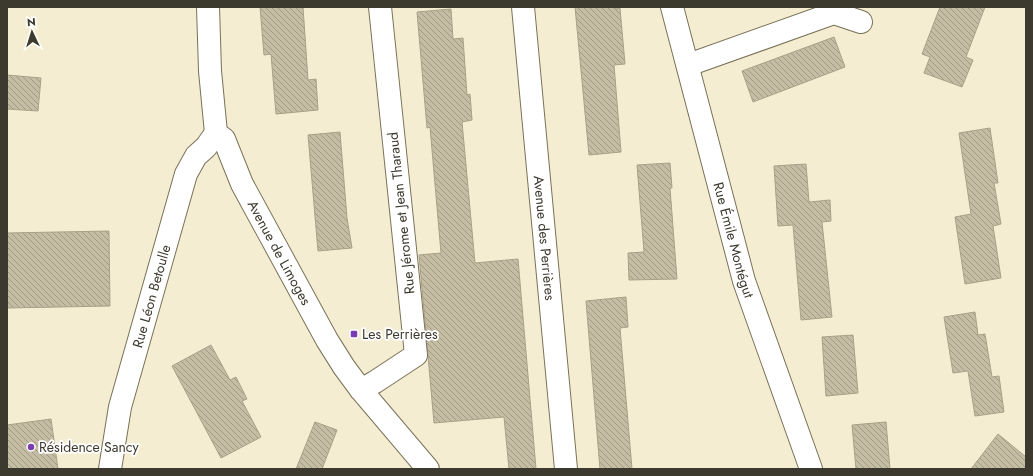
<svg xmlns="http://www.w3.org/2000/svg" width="1033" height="476" viewBox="0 0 1033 476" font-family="Jost,sans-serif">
  <defs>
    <pattern id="building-back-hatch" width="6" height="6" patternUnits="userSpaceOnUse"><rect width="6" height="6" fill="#c5bda3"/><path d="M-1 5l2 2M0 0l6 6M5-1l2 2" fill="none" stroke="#a19b85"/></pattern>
  </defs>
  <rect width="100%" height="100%" fill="#f4edd1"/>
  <g fill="url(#building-back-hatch)" stroke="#a8a187">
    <polygon points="260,7 303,7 308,80 316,79 318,110 276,114 271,54 264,55"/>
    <polygon points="575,7 616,7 616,9 620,8 625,64 614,65 621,152 589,155"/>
    <polygon points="940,7 985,7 966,57 973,60 962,87 924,73 930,57 922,54"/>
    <polygon points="451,9 453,39 463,38 467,95 470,94 472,120 462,122 475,263 518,259 536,469 509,469 504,417 434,423 419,255 441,253 430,127 427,128 417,12"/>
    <polygon points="834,37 845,67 753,102 742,71"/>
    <polygon points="7,75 41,78 38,111 7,109"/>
    <polygon points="990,128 998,183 994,183 1001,224 993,226 1001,278 965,284 955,217 971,214 959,133"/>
    <polygon points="340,132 347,218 352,248 318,251 308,135"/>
    <polygon points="670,163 672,188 670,188 677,279 629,280 628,253 644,252 637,165"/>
    <polygon points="806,164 809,202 830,200 831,221 822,222 832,317 801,320 793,225 778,226 774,166"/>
    <polygon points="109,231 110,306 7,308 7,233"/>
    <polygon points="626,297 628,327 620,328 632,469 600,469 586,301"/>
    <polygon points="975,312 978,335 985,334 992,377 999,376 1004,412 975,416 968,371 953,373 944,317"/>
    <polygon points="853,335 858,393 826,396 822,337"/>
    <polygon points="211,345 230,380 236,377 247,399 242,401 261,437 221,458 172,366"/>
    <polygon points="51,419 58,469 7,469 7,425"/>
    <polygon points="315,422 337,430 322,469 296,469"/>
    <polygon points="886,422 890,469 856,469 852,425"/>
    <polygon points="998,434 1026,457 1026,469 971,469"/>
  </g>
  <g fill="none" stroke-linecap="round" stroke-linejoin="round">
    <g stroke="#797259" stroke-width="24">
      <g id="street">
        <path id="s1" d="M523,7L566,469"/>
        <path id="s2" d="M672,7L744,281L811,469"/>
        <polyline points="688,65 834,13 861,22"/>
        <polyline points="361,390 375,382 416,355 380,7"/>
        <path id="s3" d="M110,469L120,407L186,174L196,156L206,147L216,133"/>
      </g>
    </g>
    <g stroke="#797259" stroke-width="24">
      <g id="secondary">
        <path id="s4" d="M208,7L210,71L216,133L224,139L242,184L327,340L344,367L361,390L428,469"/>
      </g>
    </g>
    <use href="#street" stroke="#fff" stroke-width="22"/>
    <use href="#secondary" stroke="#fff" stroke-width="22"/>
  </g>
  <g fill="#793cb1" stroke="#fff" stroke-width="1.5">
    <rect x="350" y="330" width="8" height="8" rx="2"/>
    <circle cx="31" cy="447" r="4"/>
  </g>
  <g text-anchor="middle" stroke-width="3.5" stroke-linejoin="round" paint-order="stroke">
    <g font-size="14" fill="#3c392e" stroke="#fff">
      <text transform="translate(401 213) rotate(-96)" y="5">Rue Jérome et Jean Tharaud</text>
      <text dy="5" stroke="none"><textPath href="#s1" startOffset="232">Avenue des Perrières</textPath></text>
      <text dy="5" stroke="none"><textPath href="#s2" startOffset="241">Rue Émile Montégut</textPath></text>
      <text dy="5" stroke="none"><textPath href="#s4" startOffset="263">Avenue de Limoges</textPath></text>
      <text dy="5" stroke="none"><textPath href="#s3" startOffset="178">Rue Léon Betoulle</textPath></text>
    </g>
    <g font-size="14" fill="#3c392e" stroke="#fff" text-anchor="start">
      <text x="362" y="339">Les Perrières</text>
      <text x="39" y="452">Résidence Sancy</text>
    </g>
  </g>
  <rect width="1033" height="476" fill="none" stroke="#3c392e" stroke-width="16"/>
  <g transform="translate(32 32) rotate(356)" stroke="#ffffff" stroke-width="3" paint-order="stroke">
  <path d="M0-3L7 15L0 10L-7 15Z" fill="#3c392e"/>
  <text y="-6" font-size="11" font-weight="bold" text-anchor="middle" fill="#3c392e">N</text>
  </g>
</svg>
